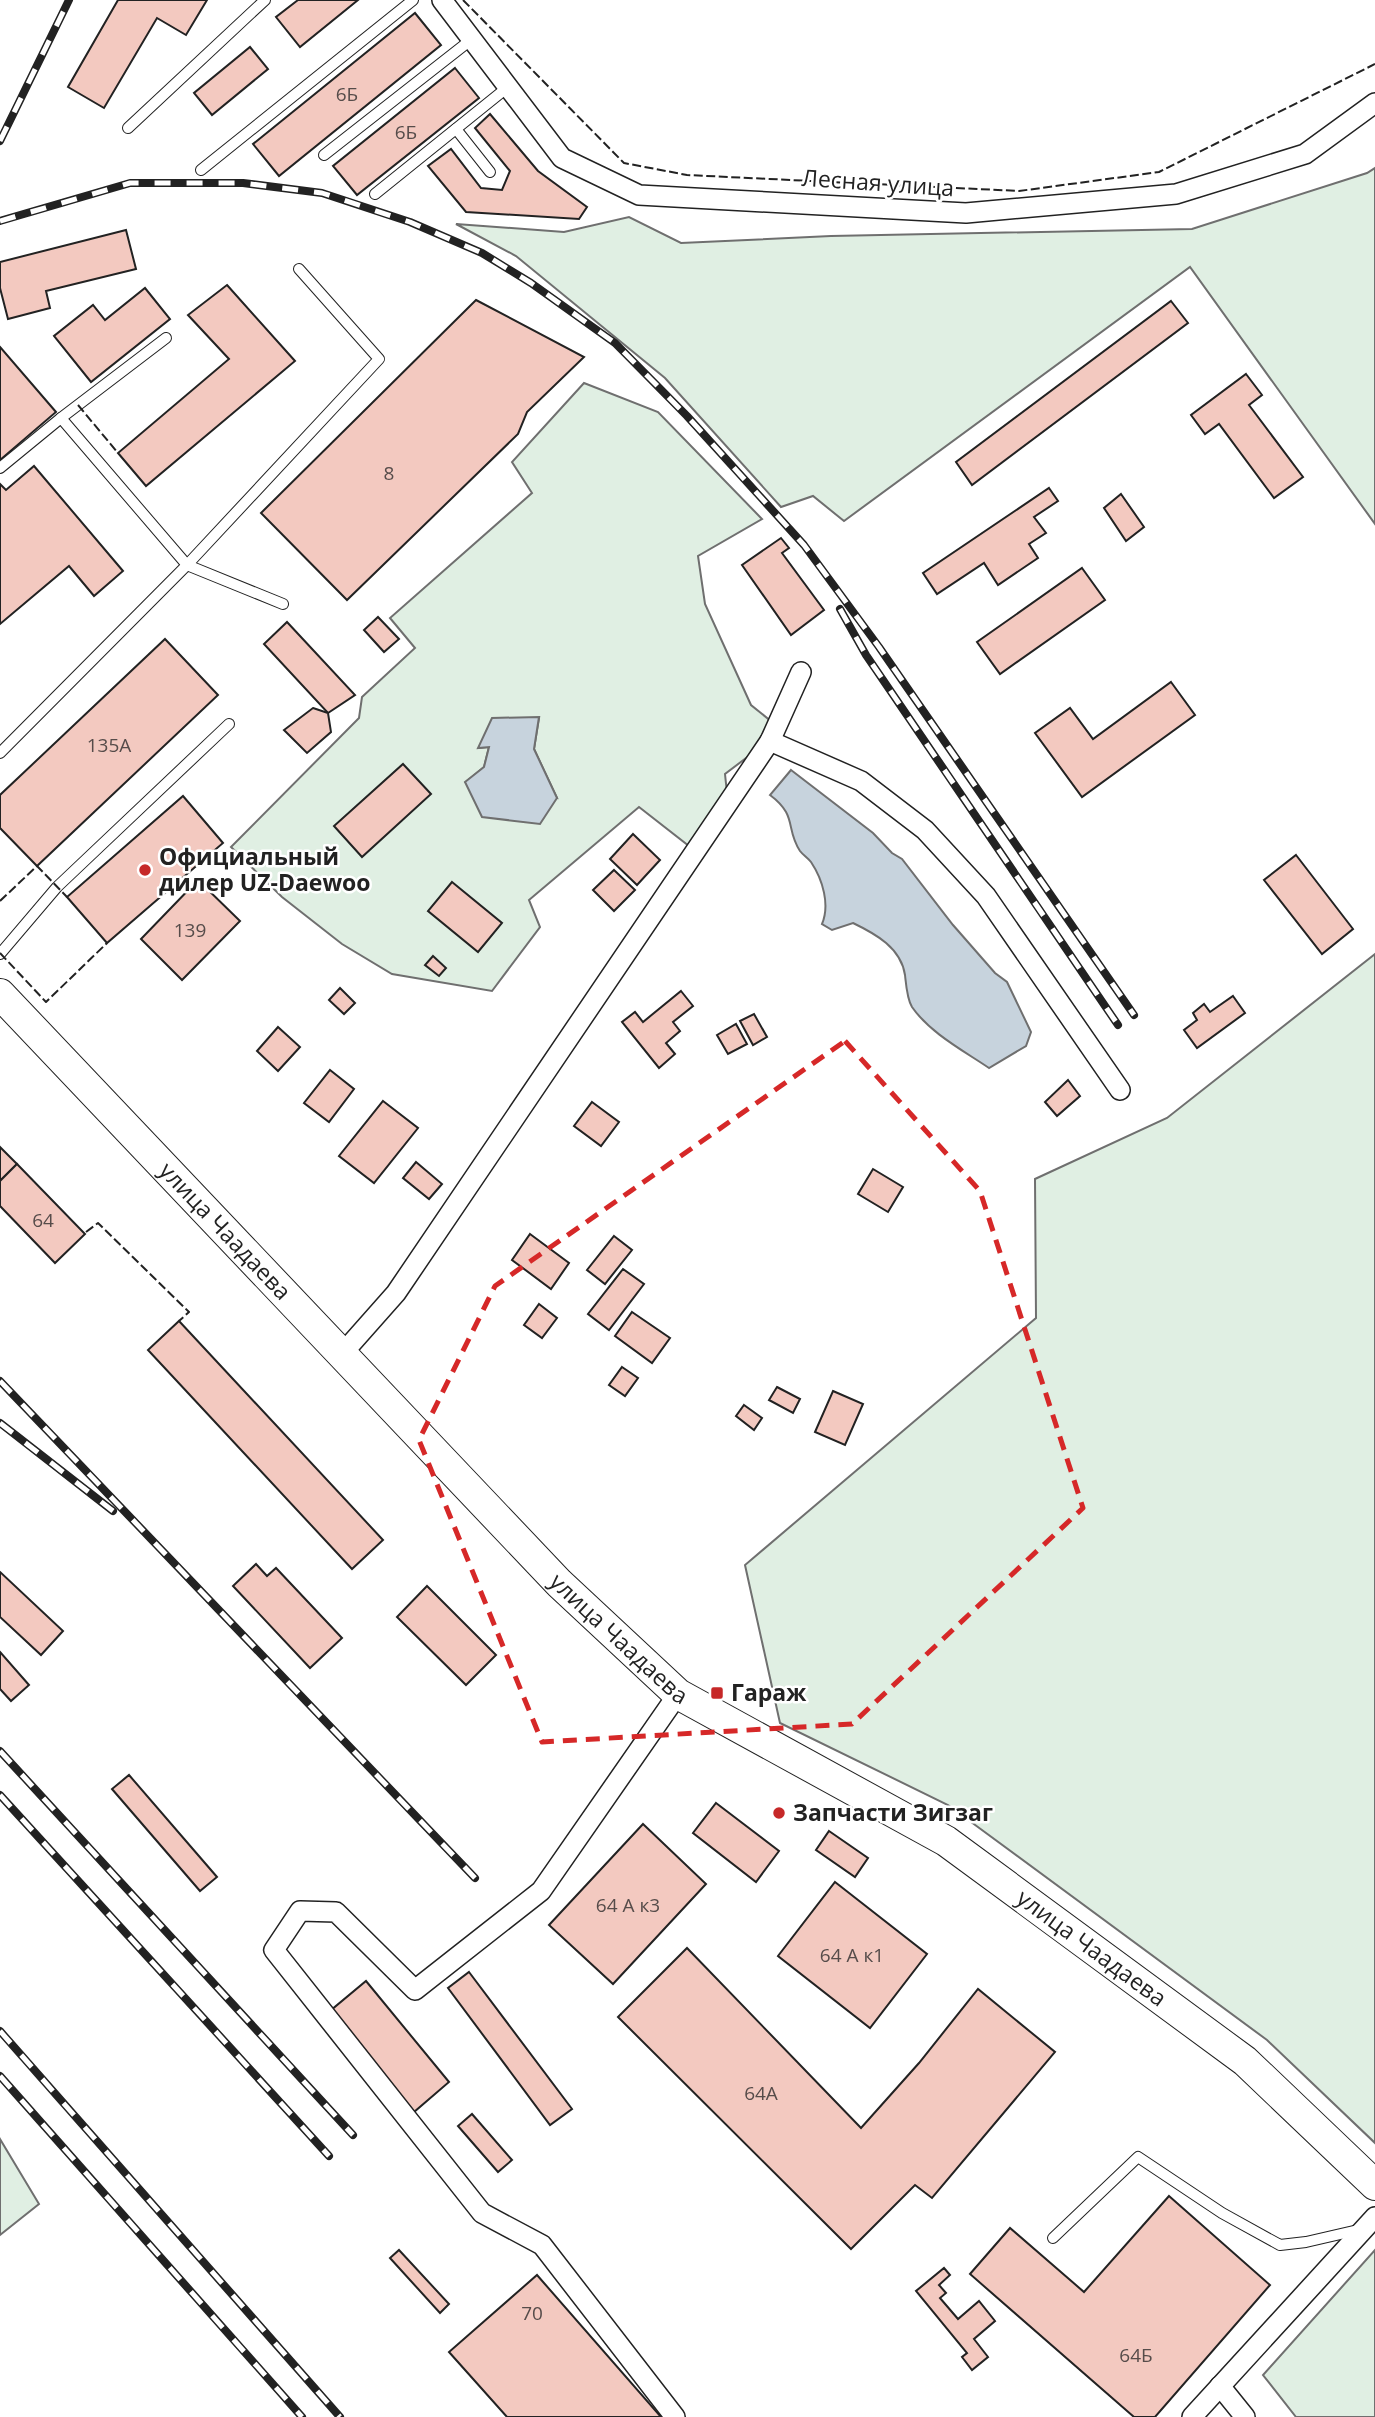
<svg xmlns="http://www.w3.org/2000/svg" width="1375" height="2417" viewBox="0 0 1375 2417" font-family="'Open Sans',sans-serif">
  <rect width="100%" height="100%" fill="#fff"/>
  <g fill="#e0efe3" stroke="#6f6f6f" stroke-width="2" fill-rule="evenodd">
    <polygon points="1375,168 1375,524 1190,267 844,521 813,496 781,507 665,378 516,256 456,224 564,232 629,217 681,243 831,236 1192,229 1367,173"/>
    <path d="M584,383L658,412L762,519L698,556L705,604L751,705L772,722L754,752L725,774L727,793L689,846L639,807L529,900L540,927L492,991L392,974L342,944L282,897L231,847L359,718L362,697L415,648L390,618L532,493L512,462ZM539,718L534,749L557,798L466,782L484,767L489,747L479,748Z"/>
    <polygon points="1375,954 1375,2143 1267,2040 948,1805 780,1723 745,1565 1036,1318 1035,1179 1167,1118"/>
    <polygon points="0,2139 39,2204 0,2235"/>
    <polygon points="1375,2250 1375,2417 1296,2417 1263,2375"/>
  </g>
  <g fill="#c7d3dd" stroke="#6f6f6f" stroke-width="2">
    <polygon points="539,717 534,749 557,798 540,824 482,817 465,782 484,767 489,747 478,748 492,718"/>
    <path d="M791,770L873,833L892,853L902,859L953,925L995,973L1007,982L1031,1032L1026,1046L989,1068C964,1051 930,1033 912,1007C907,999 906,984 905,975C901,948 876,934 853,923L832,930L822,924C830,905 823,880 811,862C808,858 803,855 800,851C785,828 798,816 770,795Z"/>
  </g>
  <g fill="#f3c9c0" stroke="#222" stroke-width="2">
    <polygon points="118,0 207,0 186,35 157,18 104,108 68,87"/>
    <polygon points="298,0 358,0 300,47 276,17"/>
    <polygon points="415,13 441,45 279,176 253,144"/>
    <polygon points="250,47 268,69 212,115 194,93"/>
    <polygon points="455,68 479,98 357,195 333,166"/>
    <polygon points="490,114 538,171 587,207 579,219 466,212 428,166 451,149 481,188 502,190 510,171 475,128"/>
    <polygon points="126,230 136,269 46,291 50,308 8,319 0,288 0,262"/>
    <polygon points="227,285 295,361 146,486 118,453 229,359 188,315"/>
    <polygon points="145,288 170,319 91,382 54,336 93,305 105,320"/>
    <polygon points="476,300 584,357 527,412 518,434 347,600 261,513"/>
    <polygon points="1171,301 1188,323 972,485 956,462"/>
    <polygon points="0,347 56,412 0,460"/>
    <polygon points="1246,374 1262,395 1249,405 1303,477 1274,498 1219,424 1205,434 1191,415"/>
    <polygon points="34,466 123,571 94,596 69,566 0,624 0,484 6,490"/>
    <polygon points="1049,488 1058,501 1034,517 1046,533 1029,544 1038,558 998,585 984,563 937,594 923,573"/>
    <polygon points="1121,494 1144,527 1126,541 1104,508"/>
    <polygon points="781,538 789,548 782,553 824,610 791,635 742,565"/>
    <polygon points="1082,568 1105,600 1000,674 977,642"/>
    <polygon points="378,617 399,639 384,652 364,630"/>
    <polygon points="287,622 355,695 328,713 264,644"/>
    <polygon points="165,639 218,695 37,866 0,828 0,795"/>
    <polygon points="1171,682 1195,715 1082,797 1035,733 1070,708 1093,739"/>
    <polygon points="313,708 328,713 331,732 307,753 284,730"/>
    <polygon points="403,764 431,794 362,857 334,826"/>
    <polygon points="183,796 223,843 107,943 67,897"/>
    <polygon points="633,834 660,860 637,885 610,859"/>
    <polygon points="1296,855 1353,929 1322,954 1264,880"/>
    <polygon points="614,870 635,890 614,911 593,890"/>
    <polygon points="198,880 240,921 182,980 141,939"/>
    <polygon points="452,882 502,923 478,952 428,911"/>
    <polygon points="433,956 446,968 439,976 425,965"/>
    <polygon points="340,988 355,1003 344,1014 329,1000"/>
    <polygon points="681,991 693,1006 673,1022 680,1031 666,1043 675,1054 659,1068 622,1022 635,1012 643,1022"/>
    <polygon points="1233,996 1245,1013 1197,1048 1184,1030 1197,1020 1193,1013 1204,1004 1210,1012"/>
    <polygon points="754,1014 767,1037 753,1045 740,1021"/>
    <polygon points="736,1024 747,1044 728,1054 717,1035"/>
    <polygon points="278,1027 300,1047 278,1071 257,1051"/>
    <polygon points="330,1070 354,1089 329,1122 304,1103"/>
    <polygon points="1068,1080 1080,1096 1057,1116 1045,1102"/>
    <polygon points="383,1101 418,1128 374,1183 339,1156"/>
    <polygon points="592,1102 619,1122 601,1146 574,1126"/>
    <polygon points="0,1147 17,1164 0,1181"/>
    <polygon points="416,1162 442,1184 429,1199 403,1178"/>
    <polygon points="17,1164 85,1234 55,1263 0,1206 0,1181"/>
    <polygon points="873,1169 903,1187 888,1212 858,1194"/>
    <polygon points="530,1234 569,1263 551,1289 512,1260"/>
    <polygon points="614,1236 632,1250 605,1284 587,1270"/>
    <polygon points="623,1269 644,1284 609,1330 588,1314"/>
    <polygon points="539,1304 557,1318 542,1338 524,1325"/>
    <polygon points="632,1312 670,1338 652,1363 615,1336"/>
    <polygon points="179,1321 383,1540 352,1569 148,1350"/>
    <polygon points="622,1367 638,1378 625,1396 609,1385"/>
    <polygon points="777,1387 800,1399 793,1413 769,1400"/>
    <polygon points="833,1391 863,1404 845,1445 815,1432"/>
    <polygon points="744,1405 762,1418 754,1430 736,1416"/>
    <polygon points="256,1564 267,1576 276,1568 342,1638 310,1668 233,1586"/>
    <polygon points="0,1572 63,1631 41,1655 0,1617"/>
    <polygon points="427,1586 496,1655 466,1685 397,1617"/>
    <polygon points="0,1652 29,1685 11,1701 0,1689"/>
    <polygon points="129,1775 217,1877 200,1891 112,1789"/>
    <polygon points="716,1803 779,1851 756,1882 693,1833"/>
    <polygon points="643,1824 706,1884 613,1984 549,1925"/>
    <polygon points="829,1831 868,1858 855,1877 816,1850"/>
    <polygon points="835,1882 927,1954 870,2028 778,1956"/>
    <polygon points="687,1948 861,2128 919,2063 978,1989 1055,2052 932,2198 915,2185 851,2249 618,2017"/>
    <polygon points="469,1972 572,2109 550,2125 448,1988"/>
    <polygon points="366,1981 449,2082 414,2112 330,2011"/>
    <polygon points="472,2114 512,2160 498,2172 458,2126"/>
    <polygon points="1169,2196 1270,2285 1155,2417 1134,2417 970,2274 1010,2228 1084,2292"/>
    <polygon points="399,2250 449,2304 440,2313 390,2258"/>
    <polygon points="944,2268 950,2275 939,2285 946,2293 940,2298 958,2319 979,2301 995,2321 974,2339 988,2357 972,2370 962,2357 967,2353 916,2291"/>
    <polygon points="537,2275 661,2417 507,2417 449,2352"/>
  </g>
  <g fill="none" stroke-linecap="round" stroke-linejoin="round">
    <g stroke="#222" stroke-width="12">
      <g id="service">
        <polyline points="128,128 265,0"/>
        <polyline points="456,129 490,172"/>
        <polyline points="324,155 472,39"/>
        <polyline points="201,170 413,0"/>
        <polyline points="375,194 508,87"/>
        <polyline points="61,418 166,338"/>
        <polyline points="0,468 61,418 187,565 379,359 299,269"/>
        <polyline points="0,753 187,565 283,604"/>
        <polyline points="0,954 57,887 229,724"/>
        <polyline points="1053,2238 1138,2157 1222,2213 1280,2245 1306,2242 1358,2230"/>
      </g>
    </g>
    <g stroke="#222" stroke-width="22">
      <g id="minor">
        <polyline points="442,0 562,158 639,195 966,213 1176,194 1305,154 1375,103"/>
        <polyline points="770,741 861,781 925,830 986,896 1120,1090"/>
        <polyline points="342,1354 396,1293 770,741 801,672"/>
        <polyline points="1220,2386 1245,2417"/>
        <polyline points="675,2417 542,2245 482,2213 274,1950 300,1911 336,1912 415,1990 541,1891 678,1694"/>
        <polyline points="1192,2417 1375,2217"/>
      </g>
    </g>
    <g stroke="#222" stroke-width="32">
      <g id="primary">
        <path id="s1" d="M0,994L559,1583L678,1694L946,1841L1245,2061L1375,2185"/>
      </g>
    </g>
    <use href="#service" stroke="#fff" stroke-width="10"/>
    <use href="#minor" stroke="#fff" stroke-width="19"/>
    <use href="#primary" stroke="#fff" stroke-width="30"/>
    <g stroke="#222" stroke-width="8">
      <g id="rail">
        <polyline points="0,141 69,0"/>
        <polyline points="0,221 130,183 243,183 322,193 410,222 482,253 531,283 615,343 687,416 804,545 879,647 1134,1015"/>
        <polyline points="840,609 866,655 1118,1025"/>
        <polyline points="0,1381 475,1878"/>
        <polyline points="0,1423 113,1511"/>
        <polyline points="0,1751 353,2135"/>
        <polyline points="0,1795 329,2156"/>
        <polyline points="0,2031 340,2417"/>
        <polyline points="0,2076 302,2417"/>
      </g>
    </g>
    <use href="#rail" stroke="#fff" stroke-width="5" stroke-dasharray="16" stroke-linecap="butt"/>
    <g stroke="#222" stroke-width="2" stroke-dasharray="9 3.5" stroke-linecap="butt">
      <polyline points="463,0 624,163 687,175 1019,191 1159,172 1375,64"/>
      <polyline points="78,405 118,453"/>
      <polyline points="0,901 37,866 67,897"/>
      <polyline points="0,953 46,1002 107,943"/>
      <polyline points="86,1232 98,1223 189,1312 179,1321"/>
    </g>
  </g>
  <path fill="none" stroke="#d62828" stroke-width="5" stroke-dasharray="14 9" stroke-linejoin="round" d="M845,1041L980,1191L1083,1508L852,1724L542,1742L419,1440L495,1286Z"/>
  <g fill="#c62828" stroke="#fff" stroke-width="2.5">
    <circle cx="145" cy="870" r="7"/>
    <rect x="710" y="1686" width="14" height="14" rx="3.5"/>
    <circle cx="779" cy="1813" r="7"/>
  </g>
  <g text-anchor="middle" stroke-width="5" stroke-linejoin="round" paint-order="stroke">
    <g font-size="19" fill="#564c4a">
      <text x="347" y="101">6Б</text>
      <text x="406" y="139">6Б</text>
      <text x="389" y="480">8</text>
      <text x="109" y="752">135А</text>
      <text x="190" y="937">139</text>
      <text x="43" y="1227">64</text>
      <text x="628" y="1912">64 А к3</text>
      <text x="852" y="1962">64 А к1</text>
      <text x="761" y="2100">64А</text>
      <text x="532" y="2320">70</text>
      <text x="1136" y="2362">64Б</text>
    </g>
    <g font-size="23" fill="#222" stroke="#fff">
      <text transform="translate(878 183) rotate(4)" y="8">Лесная улица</text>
      <text dy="8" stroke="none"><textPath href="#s1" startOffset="327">улица Чаадаева</textPath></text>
      <text dy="8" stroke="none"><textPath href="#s1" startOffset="894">улица Чаадаева</textPath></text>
      <text dy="8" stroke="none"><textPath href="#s1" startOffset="1461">улица Чаадаева</textPath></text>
    </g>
    <g font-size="23" font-weight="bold" fill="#222" stroke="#fff" text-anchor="start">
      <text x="159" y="865">Официальный<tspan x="159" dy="26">дилер UZ-Daewoo</tspan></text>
      <text x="731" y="1701">Гараж</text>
      <text x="793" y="1821">Запчасти Зигзаг</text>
    </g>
  </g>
</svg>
